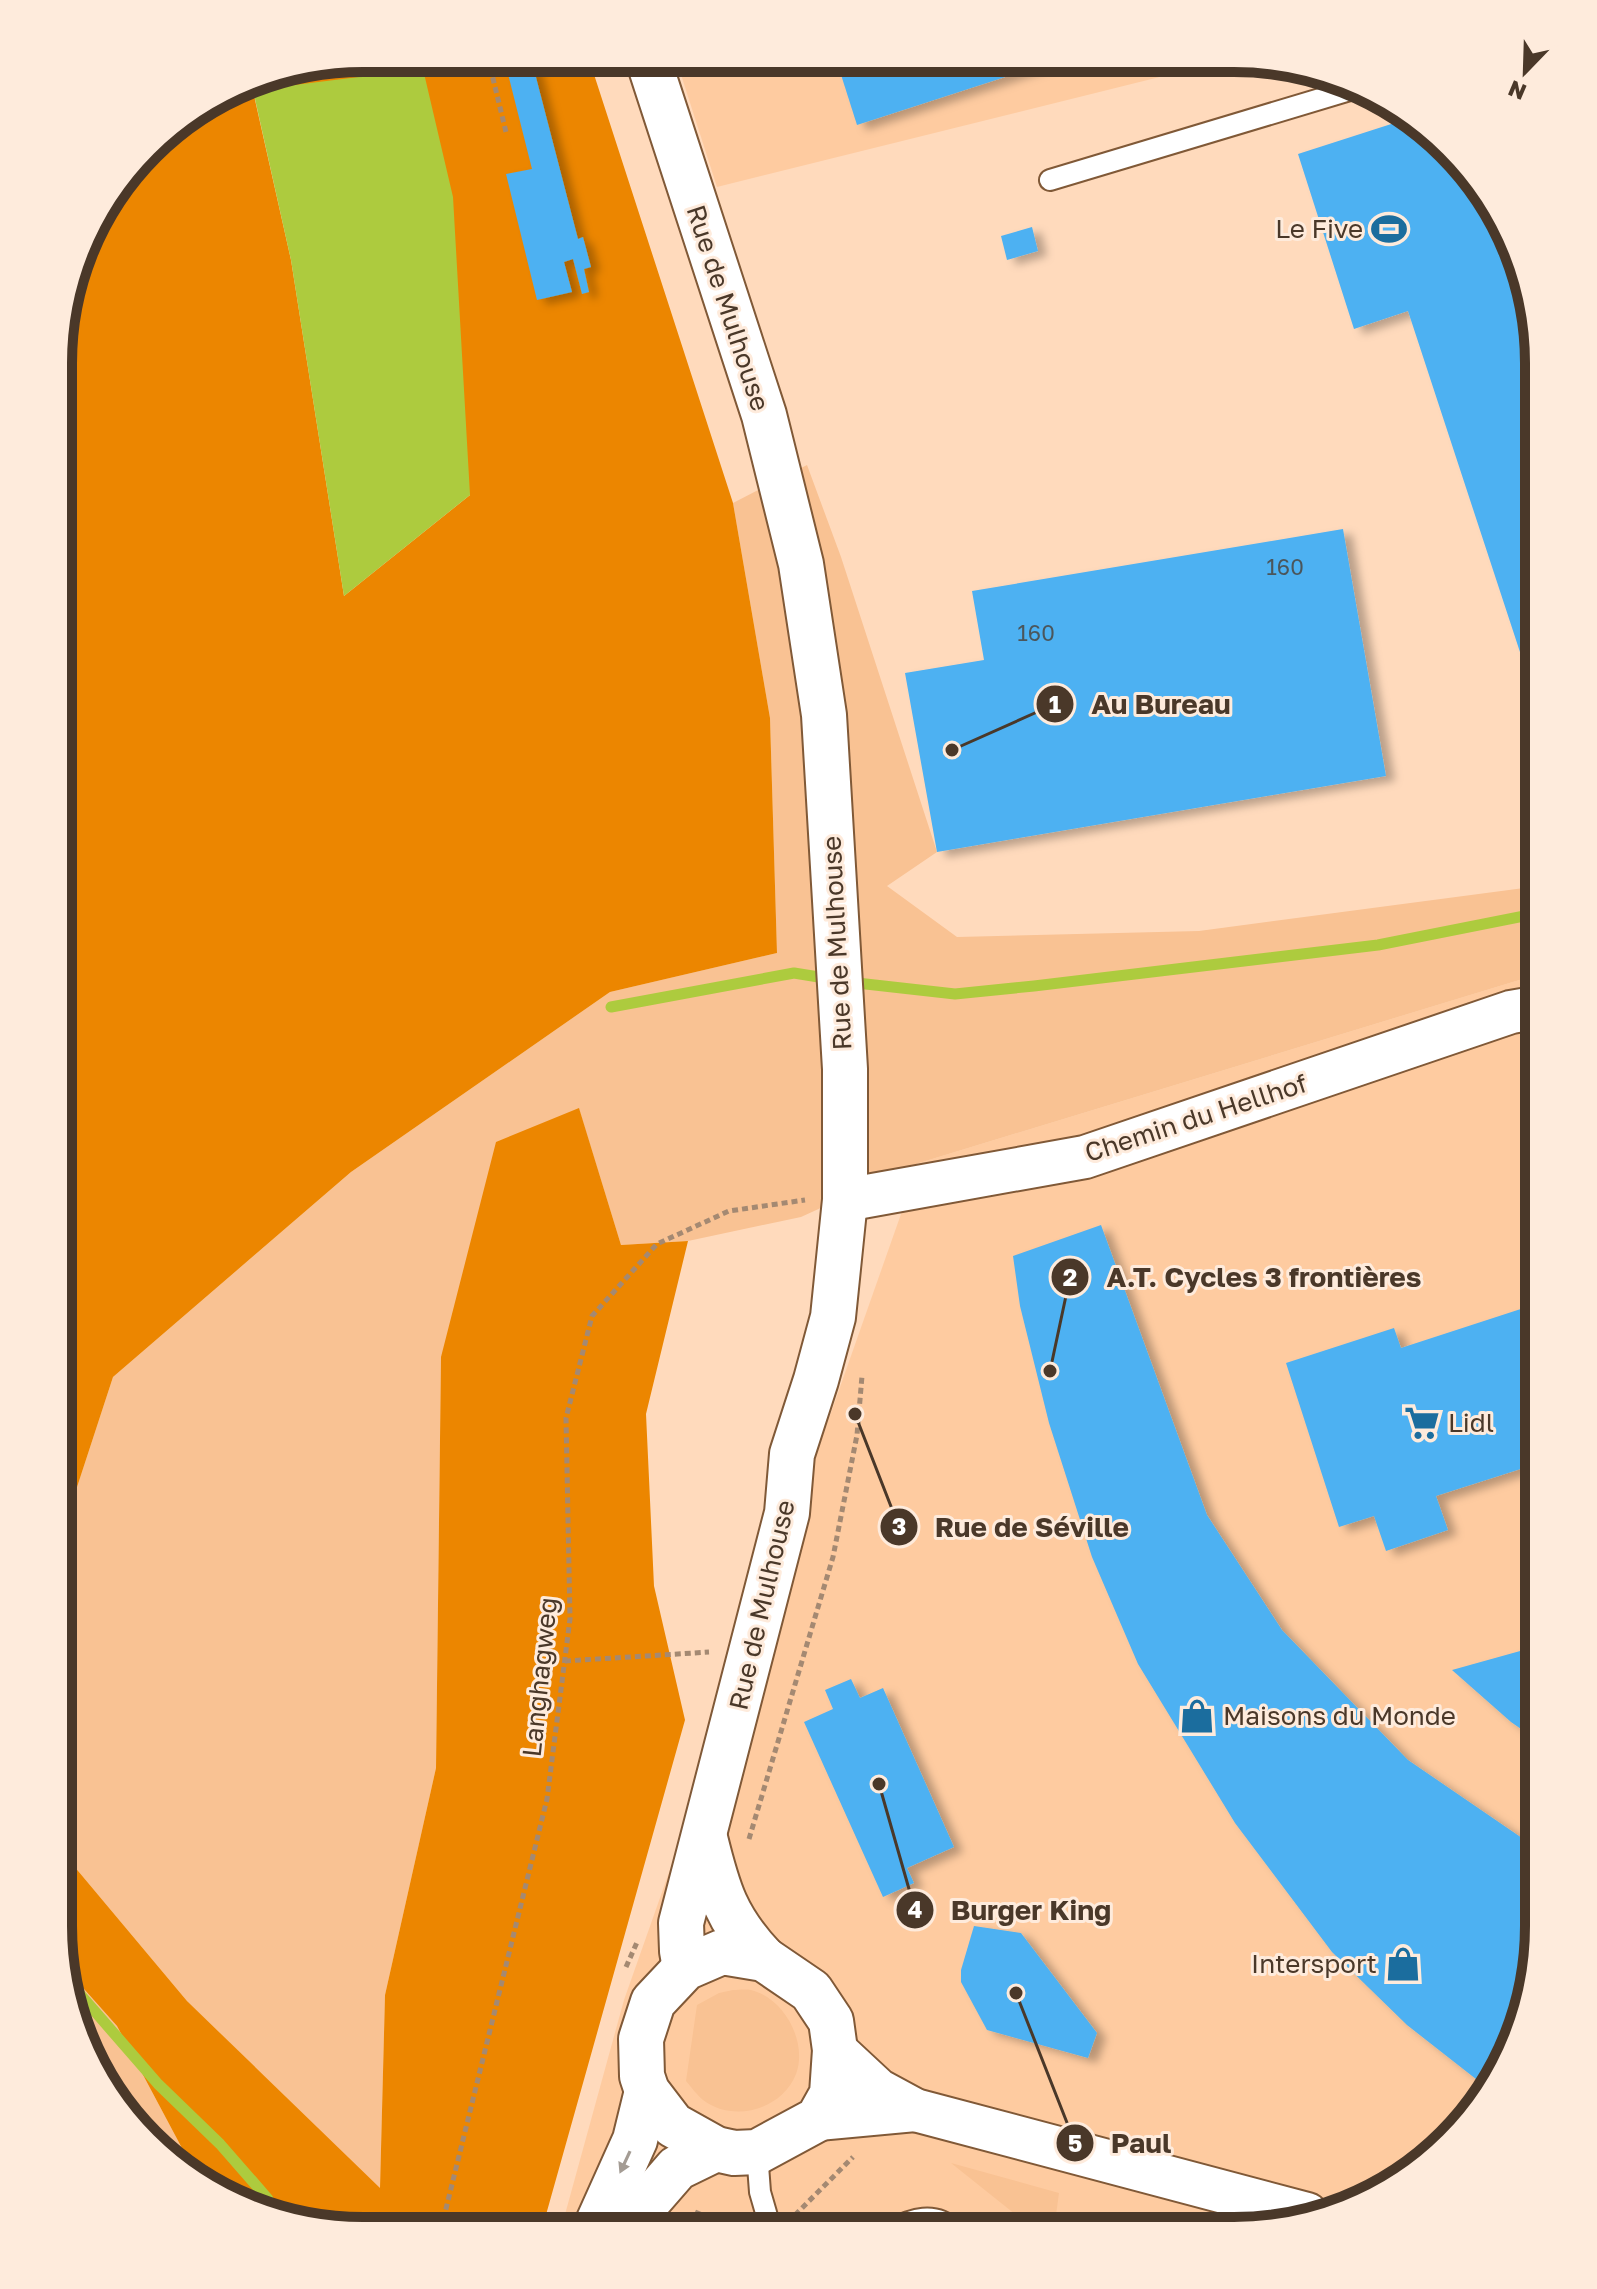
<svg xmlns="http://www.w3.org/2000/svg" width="1597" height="2289" viewBox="0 0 1597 2289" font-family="'Golos Text',sans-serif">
  <defs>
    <filter id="shadow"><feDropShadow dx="9" dy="5" stdDeviation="4" flood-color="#0004"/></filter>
  </defs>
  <rect width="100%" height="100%" fill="#ffdabc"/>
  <g fill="#fecba0">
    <polygon points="676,59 1224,61 717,187"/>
    <polygon points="1539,974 1538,1947 1523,2025 1487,2096 1435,2156 1369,2200 1235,2231 561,2229 624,2000 919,1163"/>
  </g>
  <g fill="#f9c293">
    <polygon points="807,465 841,557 937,852 887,886 957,937 1199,931 1539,886 1539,974 919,1163 801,1217 688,1241 621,1245 579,1109 441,1357 436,1768 385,1995 380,2189 187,2001 58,1847 59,1557 63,1530 113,1377 351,1172 610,992 777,953 770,718 733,503"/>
    <polygon points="68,1971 117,2026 200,2182 193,2179 133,2127 89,2061"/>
    <path d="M733,1990C738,1990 746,1989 751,1990C784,1998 808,2042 796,2074C782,2110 733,2123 703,2100C697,2095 691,2087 686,2081L697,2005L719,1993Z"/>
    <polygon points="951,2163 1059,2193 1054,2230 1035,2230"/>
  </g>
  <g fill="#ec8600" fill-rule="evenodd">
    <path d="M363,58L589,59L733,503L770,718L777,953L610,992L351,1172L113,1377L63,1530L59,1557L61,322L99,211L162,133L264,74ZM253,91L470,495L344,596L291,260Z"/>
    <polygon points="579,1108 621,1245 688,1241 646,1414 654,1586 685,1720 542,2229 323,2228 200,2182 117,2026 68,1971 58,1927 58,1847 187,2001 380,2188 385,1995 436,1768 441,1357 496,1142"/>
  </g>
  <polygon fill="#adcb3e" points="423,69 453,197 470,495 344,596 291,260 253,90"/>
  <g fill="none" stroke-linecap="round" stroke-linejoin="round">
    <g stroke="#adcb3e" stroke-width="11">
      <polyline points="848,982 955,994 1034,986 1378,945 1539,913"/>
      <polyline points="611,1007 794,973 831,979"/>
      <polyline points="72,1985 158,2084 220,2144 268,2199 268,2208"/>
    </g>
  </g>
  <g fill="#4db1f2" filter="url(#shadow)">
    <polygon points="504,58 531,58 578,239 583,237 591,267 584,269 589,292 582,294 573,259 564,262 572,292 537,300 506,174 532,169"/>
    <polygon points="836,59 1054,60 1054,61 857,125"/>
    <polygon points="1413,117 1419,121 1508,228 1539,362 1539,710 1408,311 1354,329 1298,154"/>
    <polygon points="1032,227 1038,251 1007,260 1001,236"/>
    <polygon points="1343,529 1386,776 937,852 905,673 984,660 972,591"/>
    <polygon points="1101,1225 1207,1515 1282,1630 1408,1760 1538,1849 1538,1947 1523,2025 1490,2090 1407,2025 1332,1952 1235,1823 1138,1664 1092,1557 1049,1423 1020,1306 1013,1256"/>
    <polygon points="1539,1303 1539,1463 1436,1496 1448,1530 1386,1551 1374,1516 1339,1527 1286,1363 1394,1328 1401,1348"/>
    <polygon points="1538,1646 1538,1741 1511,1722 1452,1670"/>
    <polygon points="851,1679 860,1698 883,1688 954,1847 907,1868 914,1883 883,1897 804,1722 833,1709 825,1690"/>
    <polygon points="974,1926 1021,1933 1097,2033 1088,2058 987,2030 961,1982 961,1970"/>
  </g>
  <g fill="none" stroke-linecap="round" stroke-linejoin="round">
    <g stroke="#805937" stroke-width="24">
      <g id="lane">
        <polyline points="1050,180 1360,87"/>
        <polyline points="757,2152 760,2192 771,2230"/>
        <path d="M890,2230C912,2219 935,2211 954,2230"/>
      </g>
    </g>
    <g stroke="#805937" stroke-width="46">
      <g id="street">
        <polyline points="845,1200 1085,1157 1511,1012 1539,1007"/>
        <polyline points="835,2050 878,2090 915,2110 1307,2214"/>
        <polyline points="818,2119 915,2110"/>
      </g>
    </g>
    <g stroke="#805937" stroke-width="48">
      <g id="secondary">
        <polyline points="648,59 764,415 801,564 824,715 845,1069 845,1200 833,1317 816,1380 792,1454 787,1513 681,1923 682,1951 685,1968"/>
        <path d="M705,1838C718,1891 726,1919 764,1959"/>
        <polygon points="722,1952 764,1959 811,1991 831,2021 835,2050 832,2094 818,2119 757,2152 734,2153 716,2149 673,2125 647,2091 642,2076 641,2039 653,2002 685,1968"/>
        <polyline points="595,2229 635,2140 647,2091"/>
        <polyline points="624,2229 677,2168 716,2149"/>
      </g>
    </g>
    <g stroke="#a48972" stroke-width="5" stroke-dasharray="6 4" stroke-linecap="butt">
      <polyline points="488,58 506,132"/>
      <polyline points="565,1661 709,1652"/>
      <polyline points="749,1839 833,1557 857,1435 862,1376"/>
      <polyline points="626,1967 638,1940"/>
      <polyline points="695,2212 736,2230"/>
      <polyline points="795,2215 853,2157"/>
      <polyline points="441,2229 547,1799 570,1619 566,1418 592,1316 657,1244 729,1211 805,1200"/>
    </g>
    <use href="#lane" stroke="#fff" stroke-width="20"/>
    <use href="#street" stroke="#fff" stroke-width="42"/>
    <use href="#secondary" stroke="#fff" stroke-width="44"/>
  </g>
  <defs><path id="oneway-solid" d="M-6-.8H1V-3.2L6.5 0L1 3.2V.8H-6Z" transform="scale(2)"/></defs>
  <use fill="#a49c94" href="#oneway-solid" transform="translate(625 2162) rotate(115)"/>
  <defs>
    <g id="stadium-bare" transform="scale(2.76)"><path d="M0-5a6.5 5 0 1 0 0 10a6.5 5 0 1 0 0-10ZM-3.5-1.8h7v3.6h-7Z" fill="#1b6d9e" stroke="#feebdc" stroke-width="2.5" paint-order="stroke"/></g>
    <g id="supermarket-bare" transform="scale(2.76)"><path d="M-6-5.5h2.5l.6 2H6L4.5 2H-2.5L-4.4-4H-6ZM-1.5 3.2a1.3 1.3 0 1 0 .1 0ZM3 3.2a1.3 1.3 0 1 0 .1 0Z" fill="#1b6d9e" stroke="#feebdc" stroke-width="2.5" paint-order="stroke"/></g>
    <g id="shop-bare" transform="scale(2.76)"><path d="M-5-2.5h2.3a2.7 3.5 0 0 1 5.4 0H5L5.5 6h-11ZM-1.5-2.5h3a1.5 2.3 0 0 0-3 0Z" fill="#1b6d9e" stroke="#feebdc" stroke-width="2.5" paint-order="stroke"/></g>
  </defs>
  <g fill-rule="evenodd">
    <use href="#stadium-bare" x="1389" y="229"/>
    <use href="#supermarket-bare" x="1422" y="1423"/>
    <use href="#shop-bare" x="1197" y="1716"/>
    <use href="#shop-bare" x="1403" y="1964"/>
  </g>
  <g text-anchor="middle" stroke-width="6" stroke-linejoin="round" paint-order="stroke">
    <g font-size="22" fill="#4b565b">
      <text x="1285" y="575">160</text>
      <text x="1036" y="641">160</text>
    </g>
    <g font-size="26" fill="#4a3829" stroke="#feebdc" text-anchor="end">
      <text x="1363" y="238">Le Five</text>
      <text x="1448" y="1432" text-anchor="start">Lidl</text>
      <text x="1223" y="1725" text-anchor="start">Maisons du Monde</text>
      <text x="1377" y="1973">Intersport</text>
    </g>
    <g font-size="26" fill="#4a3829" stroke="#feebdc">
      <text transform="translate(728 308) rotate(72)" y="9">Rue de Mulhouse</text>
      <text transform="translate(837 943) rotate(-93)" y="9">Rue de Mulhouse</text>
      <text transform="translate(1196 1118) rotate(-18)" y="9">Chemin du Hellhof</text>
      <text transform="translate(762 1605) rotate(-77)" y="9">Rue de Mulhouse</text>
      <text transform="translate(540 1677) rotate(-84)" y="9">Langhagweg</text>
    </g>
  </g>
  <path d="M0 0H1597V2289H0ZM363 72H1234A291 291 0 0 1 1525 363V1926A291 291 0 0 1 1234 2217H363A291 291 0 0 1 72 1926V363A291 291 0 0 1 363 72Z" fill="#feebdc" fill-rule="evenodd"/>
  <path fill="none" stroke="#4a3829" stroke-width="10" d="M363 72H1234A291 291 0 0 1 1525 363V1926A291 291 0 0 1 1234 2217H363A291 291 0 0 1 72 1926V363A291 291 0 0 1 363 72Z"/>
  <path fill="none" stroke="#4a3829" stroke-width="3" d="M952 750L1055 704M1050 1371L1070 1277M855 1414L899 1527M879 1784L915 1910M1016 1993L1075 2143"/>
  <g fill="#4a3829" stroke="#feebdc" stroke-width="3">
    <circle cx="952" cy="750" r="8"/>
    <circle cx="1050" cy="1371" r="8"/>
    <circle cx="855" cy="1414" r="8"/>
    <circle cx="879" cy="1784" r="8"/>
    <circle cx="1016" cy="1993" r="8"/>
    <circle cx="1055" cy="704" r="20"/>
    <circle cx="1070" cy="1277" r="20"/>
    <circle cx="899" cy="1527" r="20"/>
    <circle cx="915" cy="1910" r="20"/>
    <circle cx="1075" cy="2143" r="20"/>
  </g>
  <g font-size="24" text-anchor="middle" font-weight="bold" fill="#fff">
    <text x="1055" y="713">1</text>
    <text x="1070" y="1286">2</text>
    <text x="899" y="1535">3</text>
    <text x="915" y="1918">4</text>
    <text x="1075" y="2152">5</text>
  </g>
  <g font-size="28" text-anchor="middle" font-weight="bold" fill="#4a3829" stroke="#feebdc" stroke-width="6" stroke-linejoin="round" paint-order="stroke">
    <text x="1161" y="714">Au Bureau</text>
    <text x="1264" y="1287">A.T. Cycles 3 frontières</text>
    <text x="1032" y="1537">Rue de Séville</text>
    <text x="1031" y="1920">Burger King</text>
    <text x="1141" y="2153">Paul</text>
  </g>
  <g transform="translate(1525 72) rotate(203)" stroke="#feebdc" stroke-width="6" paint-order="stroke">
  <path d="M0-6L14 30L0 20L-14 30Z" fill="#4a3829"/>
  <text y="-12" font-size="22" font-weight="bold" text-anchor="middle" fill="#4a3829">N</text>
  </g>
</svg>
